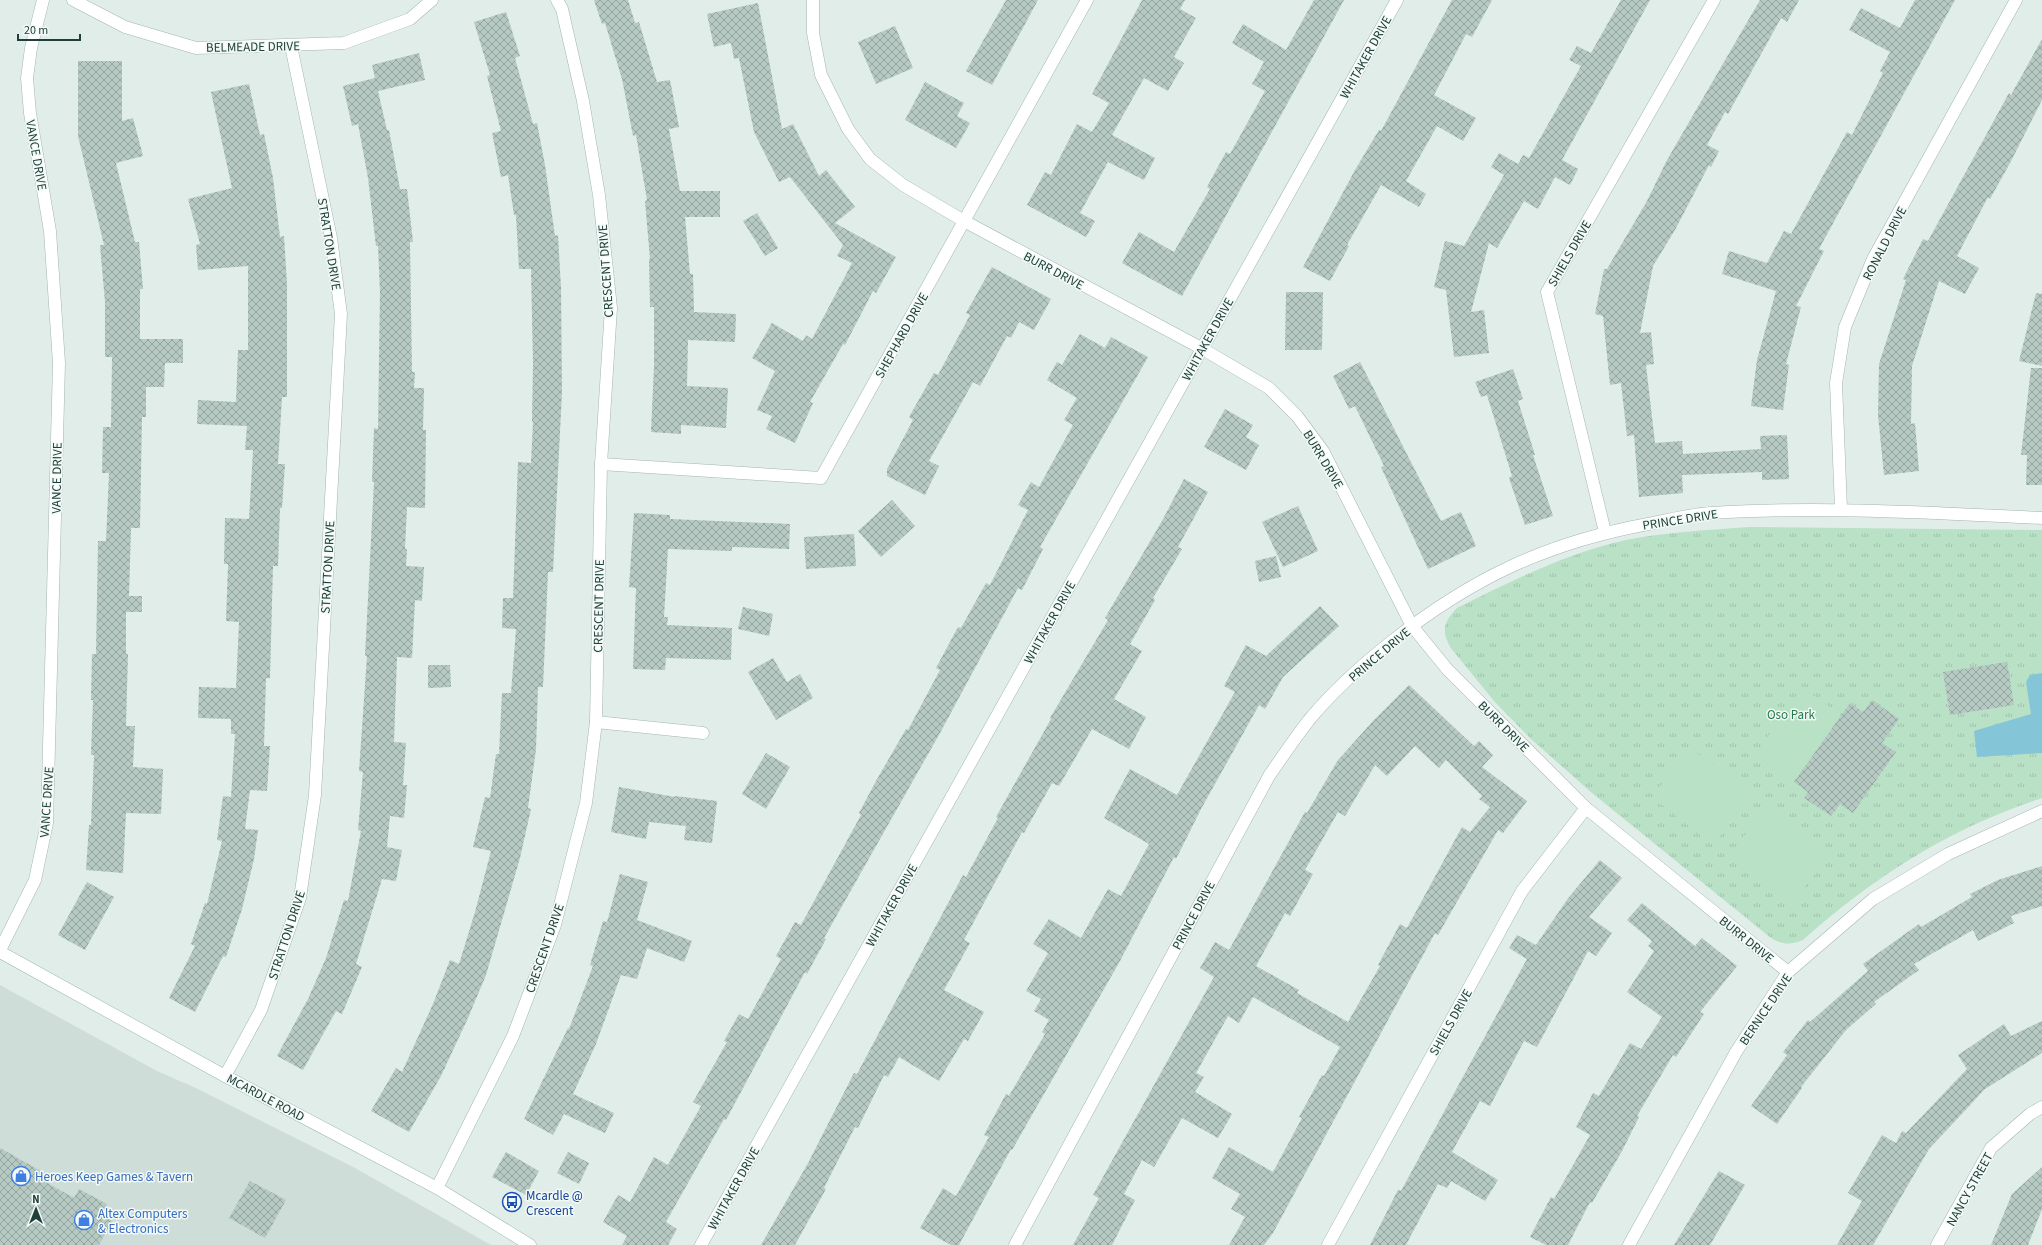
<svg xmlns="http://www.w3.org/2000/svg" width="2042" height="1245" viewBox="0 0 2042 1245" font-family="'Source Sans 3',sans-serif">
  <defs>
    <pattern id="park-tufts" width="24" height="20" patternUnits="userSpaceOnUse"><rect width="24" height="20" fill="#b8e1c6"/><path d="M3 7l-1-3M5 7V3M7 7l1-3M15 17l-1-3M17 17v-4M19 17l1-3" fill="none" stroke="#9ec2ab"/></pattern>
    <pattern id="building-cross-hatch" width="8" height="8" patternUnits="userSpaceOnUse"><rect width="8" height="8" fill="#b6c9c2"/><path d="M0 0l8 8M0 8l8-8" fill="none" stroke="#93a59f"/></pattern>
  </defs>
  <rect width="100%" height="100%" fill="#e1ede9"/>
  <polygon fill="#cfddd8" points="0,985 157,1071 196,1088 355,1168 491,1245 0,1245"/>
  <path fill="url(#park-tufts)" d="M1750,527L2042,530V798C1952,827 1873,877 1803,940C1791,945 1783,945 1771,938L1592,793L1530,738L1494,701L1450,647C1441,629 1444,622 1457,608C1512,581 1566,553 1626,540C1666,532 1709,530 1750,527Z"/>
  <g fill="#b8e1c6">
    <polygon points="1802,687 1841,715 1794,782 1755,755"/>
    <polygon points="1690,748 1752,795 1713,845 1652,797"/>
    <polygon points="1767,807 1829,856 1790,905 1728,856"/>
  </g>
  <polygon fill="#84c5d8" points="2042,673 2042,753 1977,757 1974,731 2031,714 2026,682 2030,675"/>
  <g fill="url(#building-cross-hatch)" fill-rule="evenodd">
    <polygon points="594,0 628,0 635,23 639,22 657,82 670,80 679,127 669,129 680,191 720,191 720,217 685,217 690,274 693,274 694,312 736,314 735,342 688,340 687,386 728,388 726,428 681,425 681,434 651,432 654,366 654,307 650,307 649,259 650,259 645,201 647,200 636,135 633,136 622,79 605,23 602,24"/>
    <polygon points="1006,0 1038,0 992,85 966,71"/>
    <polygon points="1142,0 1185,0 1180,9 1196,18 1174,57 1184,63 1168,91 1144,78 1112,135 1155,158 1144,180 1108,162 1080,213 1095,221 1086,237 1027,205 1045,172 1051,175 1077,124 1092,132 1109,103 1092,94"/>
    <polygon points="1314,0 1344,0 1182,296 1122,263 1139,232 1174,252 1210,189 1207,187 1226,152 1230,154 1265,91 1252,84 1264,62 1232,43 1243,24 1286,50"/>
    <polygon points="1452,0 1492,0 1472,37 1466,34 1434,95 1476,118 1463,141 1437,126 1406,181 1426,194 1419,207 1381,185 1347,245 1349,246 1330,281 1303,267 1355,170 1379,130 1381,131"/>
    <polygon points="1621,0 1650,0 1562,160 1578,169 1570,185 1555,177 1538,209 1524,201 1497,248 1489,243 1471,312 1484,310 1489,353 1454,357 1446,290 1434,287 1445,241 1464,246 1504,175 1491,167 1499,153 1518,164 1523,155 1529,158 1581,66 1569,60 1577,46 1591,53"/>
    <polygon points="1760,0 1799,0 1787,22 1781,18 1728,114 1725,112 1707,145 1719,151 1711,167 1709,165 1675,230 1653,266 1640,333 1651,332 1654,364 1646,365 1655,443 1682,441 1683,454 1761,449 1760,436 1787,435 1789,479 1762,480 1762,472 1682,475 1683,493 1639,497 1634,435 1627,436 1621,383 1610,385 1603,316 1595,314 1604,269 1607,269 1647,201 1667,160"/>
    <polygon points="1915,0 1955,0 1819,249 1824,251 1796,306 1801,307 1786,364 1789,365 1783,410 1751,406 1757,360 1776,291 1722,274 1729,251 1767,263 1784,231 1791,234 1847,132 1852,135 1883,73 1880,71 1890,52 1849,30 1861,8 1900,28"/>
    <polygon points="758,3 782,129 793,124 819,176 826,170 855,207 835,223 896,257 876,293 873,291 845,345 843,344 810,402 813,403 795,443 766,429 772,416 757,410 775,371 752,358 772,323 803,341 806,335 812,339 852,263 837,256 843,245 790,177 779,182 754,132 739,58 734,59 731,43 714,47 707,14"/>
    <polygon points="506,12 520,56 515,58 533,124 537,123 545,165 555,236 558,235 561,288 562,392 553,572 548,572 543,687 538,687 536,749 528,808 531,809 520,858 486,975 468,1018 441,1076 409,1132 371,1111 396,1068 402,1072 433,1004 450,960 459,964 475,912 491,851 473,847 485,797 490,798 496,754 499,754 502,693 511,693 516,629 502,628 503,598 513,598 518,462 531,463 533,422 532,421 533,364 531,269 519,269 516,215 514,215 508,175 501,177 492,133 501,131 487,76 490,75 474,22"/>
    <polygon points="895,26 913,68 876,84 858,42"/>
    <polygon points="2042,39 2042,100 2010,163 1990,199 1988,197 1957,256 1979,268 1965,294 1939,281 1912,366 1911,424 1915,423 1919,471 1884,475 1878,415 1879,364 1906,280 1903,279 1923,239 1928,241 2009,93 2011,95"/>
    <polygon points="419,53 425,80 378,91 387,130 389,130 400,189 407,189 413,242 410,242 412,372 415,372 414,388 424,388 423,430 426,430 425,508 407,507 405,549 407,549 406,566 424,567 422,601 415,600 412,658 397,657 394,742 406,743 403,785 407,785 404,818 390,816 387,847 402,850 396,881 382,879 356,964 362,967 342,1014 336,1011 303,1070 277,1056 308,999 326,958 344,900 348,901 361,831 358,830 363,772 359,771 367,656 365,656 374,482 372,482 374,428 378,429 380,292 378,246 376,246 368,178 358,124 352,126 343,86 375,78 372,65"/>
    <polygon points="78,61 122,61 122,121 133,118 143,156 116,163 135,242 139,242 143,289 140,289 140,339 183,339 183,363 165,363 164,387 146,387 146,417 142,417 140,528 131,528 129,596 142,596 142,612 126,612 126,654 128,654 126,726 135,726 133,767 163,769 161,814 126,813 123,873 86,870 89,825 91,825 94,755 91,755 93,700 91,700 92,654 96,654 98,541 106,541 109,473 102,473 103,427 111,427 112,357 105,357 105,302 100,245 104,245 78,136"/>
    <polygon points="925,82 964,103 957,116 970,123 956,148 905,120"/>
    <polygon points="249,84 260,135 264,134 273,178 280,237 284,236 287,284 287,397 282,397 278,464 285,464 282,508 280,508 278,566 273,566 270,678 266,678 264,746 270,746 267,791 250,790 245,829 258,830 254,859 242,909 226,957 223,956 195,1012 169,998 195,946 191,944 205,903 207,904 222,841 217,840 223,796 231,797 235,734 231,734 231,719 198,718 199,687 236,688 239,622 226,621 228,564 224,564 225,518 249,519 253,450 245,450 247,426 197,424 198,400 236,402 238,350 248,350 248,266 198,270 196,245 200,244 188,199 232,188 211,92"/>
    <polygon points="757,213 778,248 765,256 743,221"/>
    <polygon points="992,267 1051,299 1034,330 1019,322 1011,338 1007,336 980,386 973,382 929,461 939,466 925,495 887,476 887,469 913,420 909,417 934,373 938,375 970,315 966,313"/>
    <polygon points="1286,292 1323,292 1322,350 1285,350"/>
    <polygon points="2036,293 2042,294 2042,366 2019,361"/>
    <polygon points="1080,334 1105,348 1111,337 1148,357 1040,547 1043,549 1022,590 1018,588 940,733 824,938 826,939 807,974 805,972 726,1120 724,1119 666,1222 677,1229 668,1245 622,1245 627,1236 603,1222 618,1195 630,1202 654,1157 668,1165 701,1106 693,1102 727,1042 724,1041 739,1014 748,1019 781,959 776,956 795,922 801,925 861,815 859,813 876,781 906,729 908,730 940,670 936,668 958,627 961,628 986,583 990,585 1028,510 1018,505 1031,482 1039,487 1073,425 1064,420 1077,398 1047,380 1057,362 1062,365"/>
    <polygon points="1360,362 1441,521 1461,512 1476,546 1428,569 1381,467 1384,466 1355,406 1349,409 1333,376"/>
    <polygon points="2031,368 2042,368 2042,485 2026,485 2027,455 2021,455"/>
    <polygon points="1513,369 1523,399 1518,401 1535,455 1533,455 1553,516 1525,525 1509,478 1512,476 1487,395 1481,397 1475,382"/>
    <polygon points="1225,409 1253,425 1246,437 1259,445 1246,470 1204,447"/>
    <polygon points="1184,479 1208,492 1178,547 1182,549 1153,598 1155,600 1130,644 1142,651 1114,699 1146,717 1129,749 1092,729 1059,786 1052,783 1024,833 1022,832 964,940 970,943 944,990 984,1012 968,1041 964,1039 939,1081 899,1057 888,1077 884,1075 858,1128 855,1127 824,1188 826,1189 795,1245 761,1245 807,1165 854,1073 857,1074 963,875 966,877 998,818 996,817 1051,719 1050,718 1108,620 1105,618 1162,521"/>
    <polygon points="892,500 915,526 881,557 858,531"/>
    <polygon points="1298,506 1318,551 1283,567 1262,522"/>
    <polygon points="634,513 670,515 670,519 790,524 789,549 732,547 732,551 668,549 664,617 668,617 667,625 732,628 731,660 666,658 665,670 633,669 636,588 629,587"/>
    <polygon points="854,534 856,566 806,569 804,537"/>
    <polygon points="1276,556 1281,577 1259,582 1255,561"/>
    <polygon points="1320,606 1339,626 1283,677 1265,709 1259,705 1201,809 1176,859 1174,857 1120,961 1012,1150 1011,1149 959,1245 951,1245 920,1228 943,1188 956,1196 989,1137 984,1135 1006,1094 1009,1096 1045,1034 1042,1032 1049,1020 1034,1011 1041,999 1026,991 1048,953 1033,944 1049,919 1081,938 1108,889 1121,896 1149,844 1104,818 1130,769 1177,795 1235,692 1224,686 1246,645 1266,656"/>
    <polygon points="743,607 773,614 769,636 738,629"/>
    <polygon points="773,658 787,682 800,674 813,698 776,720 748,672"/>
    <polygon points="2007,662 2014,705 1950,715 1943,672"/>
    <polygon points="428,665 450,665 451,687 428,688"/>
    <path d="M1409,685L1474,746L1479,741L1493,755L1482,767L1527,801L1503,833L1498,830L1438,935L1435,933L1273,1233L1264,1245H1229L1245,1217L1231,1209L1240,1194L1212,1178L1229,1147L1273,1172L1302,1118L1299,1117L1322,1075L1324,1076L1340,1047L1253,997L1239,1023L1228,1016L1196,1073L1204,1077L1195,1092L1232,1114L1218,1138L1182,1118L1154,1167L1142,1160L1124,1194L1135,1200L1112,1245H1073L1099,1198L1093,1195L1214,977L1200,968L1215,942L1229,950L1305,812L1307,813L1338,760L1373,721ZM1415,746L1439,768L1446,760L1482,796L1479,799L1490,807L1470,832L1462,827L1407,928L1400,924L1378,965L1380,966L1348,1022L1297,993L1299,990L1256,966L1285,913L1290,916L1313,874L1305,870L1338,812L1345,816L1375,765L1387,776Z"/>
    <polygon points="1872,700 1899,719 1882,743 1896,752 1853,813 1840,804 1831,816 1804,798 1808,792 1794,782 1850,703 1863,712"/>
    <polygon points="766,753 790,767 766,809 742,794"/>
    <polygon points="619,787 675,797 675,796 717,801 712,843 684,840 686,826 649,822 646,839 611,832"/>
    <polygon points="1600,860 1622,878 1589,917 1612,933 1596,956 1588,951 1537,1047 1524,1041 1490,1106 1480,1101 1452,1152 1498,1180 1485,1201 1451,1181 1447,1188 1438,1184 1406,1245 1370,1245 1398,1190 1401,1191 1527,959 1509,948 1517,935 1536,945 1569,897"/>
    <polygon points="2042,866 2042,906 2011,916 2014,923 1978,941 1973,930 1914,964 1919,970 1874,1002 1876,1004 1846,1030 1801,1087 1802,1088 1777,1124 1751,1106 1787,1055 1783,1052 1808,1020 1810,1022 1868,971 1863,964 1919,924 1921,927 1972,897 1970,894 1998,880"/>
    <polygon points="620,874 648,882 637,920 692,941 684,962 647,948 637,979 621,975 596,1044 573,1094 614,1113 605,1133 564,1114 553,1135 524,1119 568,1028 569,1029 593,966 590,965 603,921 607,922"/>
    <polygon points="87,882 114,897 85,950 58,935"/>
    <polygon points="1642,903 1695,946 1702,938 1737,966 1700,1012 1704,1014 1676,1057 1673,1055 1637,1116 1639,1117 1622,1151 1592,1203 1590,1202 1568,1245 1546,1245 1530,1237 1551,1197 1554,1199 1590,1135 1576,1127 1593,1093 1599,1096 1630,1043 1641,1049 1662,1017 1627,992 1654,951 1648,946 1652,941 1627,920"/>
    <polygon points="2042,1021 2042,1053 1985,1089 1929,1149 1873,1245 1837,1245 1862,1201 1848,1193 1882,1135 1896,1143 1902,1131 1906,1133 1967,1069 1958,1055 2004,1024 2011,1036"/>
    <polygon points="0,1148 46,1174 42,1180 74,1198 79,1189 107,1204 102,1214 112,1221 99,1245 0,1245"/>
    <polygon points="506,1152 539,1171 526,1195 492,1177"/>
    <polygon points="568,1152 589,1163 579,1184 557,1173"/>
    <polygon points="2042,1167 2042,1209 2028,1245 1991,1245 2012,1194"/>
    <polygon points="1719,1171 1745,1185 1710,1245 1674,1245"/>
    <polygon points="250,1181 286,1200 265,1238 229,1218"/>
  </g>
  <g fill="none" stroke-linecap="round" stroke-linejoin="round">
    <g stroke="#a3b6b1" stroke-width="13">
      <g id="minor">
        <polyline points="813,0 813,33 821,75 848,129 870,159 903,185 964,221 1201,348 1269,388 1297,416 1323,451 1412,626 1447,669 1586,808 1788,972"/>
        <polyline points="601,464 821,478 1087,0"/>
        <polyline points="1841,509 1836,383 1845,327 1873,259 2016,0"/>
        <polyline points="1605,532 1547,292 1714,0"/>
        <polyline points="596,722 703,733"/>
        <polyline points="0,950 35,880 47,823 59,363 50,231 30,113 27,78 31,48 43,0"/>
        <polyline points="225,1076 261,1010 300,898 315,795 341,314 331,238 291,46"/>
        <polyline points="437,1188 513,1036 555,925 586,803 596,722 601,464 611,308 599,195 583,101 562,9 557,0"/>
        <polyline points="701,1245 1397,0"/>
        <path d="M1015,1245L1269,776C1282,757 1295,738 1309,720C1333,691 1362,665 1391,642C1472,578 1546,543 1648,524C1669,520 1691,514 1712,513C1822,506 1932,513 2042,518"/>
        <polyline points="1328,1245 1522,891 1586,808"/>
        <polyline points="1629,1245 1736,1052 1788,972 1873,899 1948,854 2042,811"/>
        <polyline points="1937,1245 1991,1148 2030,1114 2042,1107"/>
      </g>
    </g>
    <g stroke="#a3b6b1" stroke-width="13">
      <polyline id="tertiary" points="73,0 125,27 196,48 344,43 410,19 432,0"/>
    </g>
    <g stroke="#9ebab2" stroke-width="13">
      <polyline id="secondary" points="0,952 225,1076 437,1188 530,1245"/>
    </g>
    <use href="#minor" stroke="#fff" stroke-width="12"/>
    <use href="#tertiary" stroke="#fff" stroke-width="12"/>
    <use href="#secondary" stroke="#fff" stroke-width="12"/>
  </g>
  <defs>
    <g id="shop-ring" transform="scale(1)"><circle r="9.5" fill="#f2f9f6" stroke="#3f7fe0" stroke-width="1.5"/><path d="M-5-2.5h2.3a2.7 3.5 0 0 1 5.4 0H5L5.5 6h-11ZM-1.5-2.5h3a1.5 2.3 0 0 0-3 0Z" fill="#3f7fe0"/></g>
    <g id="bus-ring" transform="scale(1)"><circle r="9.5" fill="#f2f9f6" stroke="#1a4fb4" stroke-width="1.5"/><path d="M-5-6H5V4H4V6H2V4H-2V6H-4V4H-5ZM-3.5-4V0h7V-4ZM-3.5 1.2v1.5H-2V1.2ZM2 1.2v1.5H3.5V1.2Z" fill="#1a4fb4"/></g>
  </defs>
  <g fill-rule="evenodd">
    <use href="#shop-ring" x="21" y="1176"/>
    <use href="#bus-ring" x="512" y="1202"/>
    <use href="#shop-ring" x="84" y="1220"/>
  </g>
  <g text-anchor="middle" stroke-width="3" stroke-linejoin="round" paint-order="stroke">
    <g font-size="13" fill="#1f403a" stroke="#f2f9f6">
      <text transform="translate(253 46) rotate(-1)" y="5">BELMEADE DRIVE</text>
      <text transform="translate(1365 57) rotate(-61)" y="5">WHITAKER DRIVE</text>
      <text transform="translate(37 155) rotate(80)" y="5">VANCE DRIVE</text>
      <text transform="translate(1884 243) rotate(-63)" y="5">RONALD DRIVE</text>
      <text transform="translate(330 244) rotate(81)" y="5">STRATTON DRIVE</text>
      <text transform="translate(1569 253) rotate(-60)" y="5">SHIELS DRIVE</text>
      <text transform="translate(1054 270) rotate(28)" y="5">BURR DRIVE</text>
      <text transform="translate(605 271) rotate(-94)" y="5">CRESCENT DRIVE</text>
      <text transform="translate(901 335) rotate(-61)" y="5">SHEPHARD DRIVE</text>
      <text transform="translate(1207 339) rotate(-61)" y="5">WHITAKER DRIVE</text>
      <text transform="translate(1324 459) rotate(59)" y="5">BURR DRIVE</text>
      <text transform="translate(56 478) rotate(-89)" y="5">VANCE DRIVE</text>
      <text transform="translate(1680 519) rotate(-9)" y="5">PRINCE DRIVE</text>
      <text transform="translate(327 567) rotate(-87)" y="5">STRATTON DRIVE</text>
      <text transform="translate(598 606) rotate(-89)" y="5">CRESCENT DRIVE</text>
      <text transform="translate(1049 622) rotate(-61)" y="5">WHITAKER DRIVE</text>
      <text transform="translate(1379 654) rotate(-40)" y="5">PRINCE DRIVE</text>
      <text transform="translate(1504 726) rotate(45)" y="5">BURR DRIVE</text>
      <text transform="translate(46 802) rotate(-86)" y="5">VANCE DRIVE</text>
      <text transform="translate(891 905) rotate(-61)" y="5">WHITAKER DRIVE</text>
      <text transform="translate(1193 915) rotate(-62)" y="5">PRINCE DRIVE</text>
      <text transform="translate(286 935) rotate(-72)" y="5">STRATTON DRIVE</text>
      <text transform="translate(1747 939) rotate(39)" y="5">BURR DRIVE</text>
      <text transform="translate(544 948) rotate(-71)" y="5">CRESCENT DRIVE</text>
      <text transform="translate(1765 1009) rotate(-56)" y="5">BERNICE DRIVE</text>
      <text transform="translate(1450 1022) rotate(-61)" y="5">SHIELS DRIVE</text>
      <text transform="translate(266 1097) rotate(28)" y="5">MCARDLE ROAD</text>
      <text transform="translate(733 1188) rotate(-61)" y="5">WHITAKER DRIVE</text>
      <text transform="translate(1969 1189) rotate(-61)" y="5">NANCY STREET</text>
    </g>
    <g font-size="13" fill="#257c4d" stroke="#f2f9f6">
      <text x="1791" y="719">Oso Park</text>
    </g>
    <g font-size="13" fill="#366cbe" stroke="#f2f9f6" text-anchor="start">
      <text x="35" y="1181">Heroes Keep Games &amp; Tavern</text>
      <text x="98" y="1218">Altex Computers<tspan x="98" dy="15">&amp; Electronics</tspan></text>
    </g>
    <g font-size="13" fill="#164399" stroke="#f2f9f6" text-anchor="start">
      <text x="526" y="1200">Mcardle @<tspan x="526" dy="15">Crescent</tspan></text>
    </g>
  </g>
  <g transform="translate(36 1209)" stroke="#f2f9f6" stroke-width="3" paint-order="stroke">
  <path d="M0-3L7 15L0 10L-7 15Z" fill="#1f403a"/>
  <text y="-6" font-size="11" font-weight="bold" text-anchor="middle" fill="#1f403a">N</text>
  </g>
  <path d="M18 34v6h62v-6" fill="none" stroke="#1f403a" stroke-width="2"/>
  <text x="24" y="34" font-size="12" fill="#1f403a" stroke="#f2f9f6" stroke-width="3" paint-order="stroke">20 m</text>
</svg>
